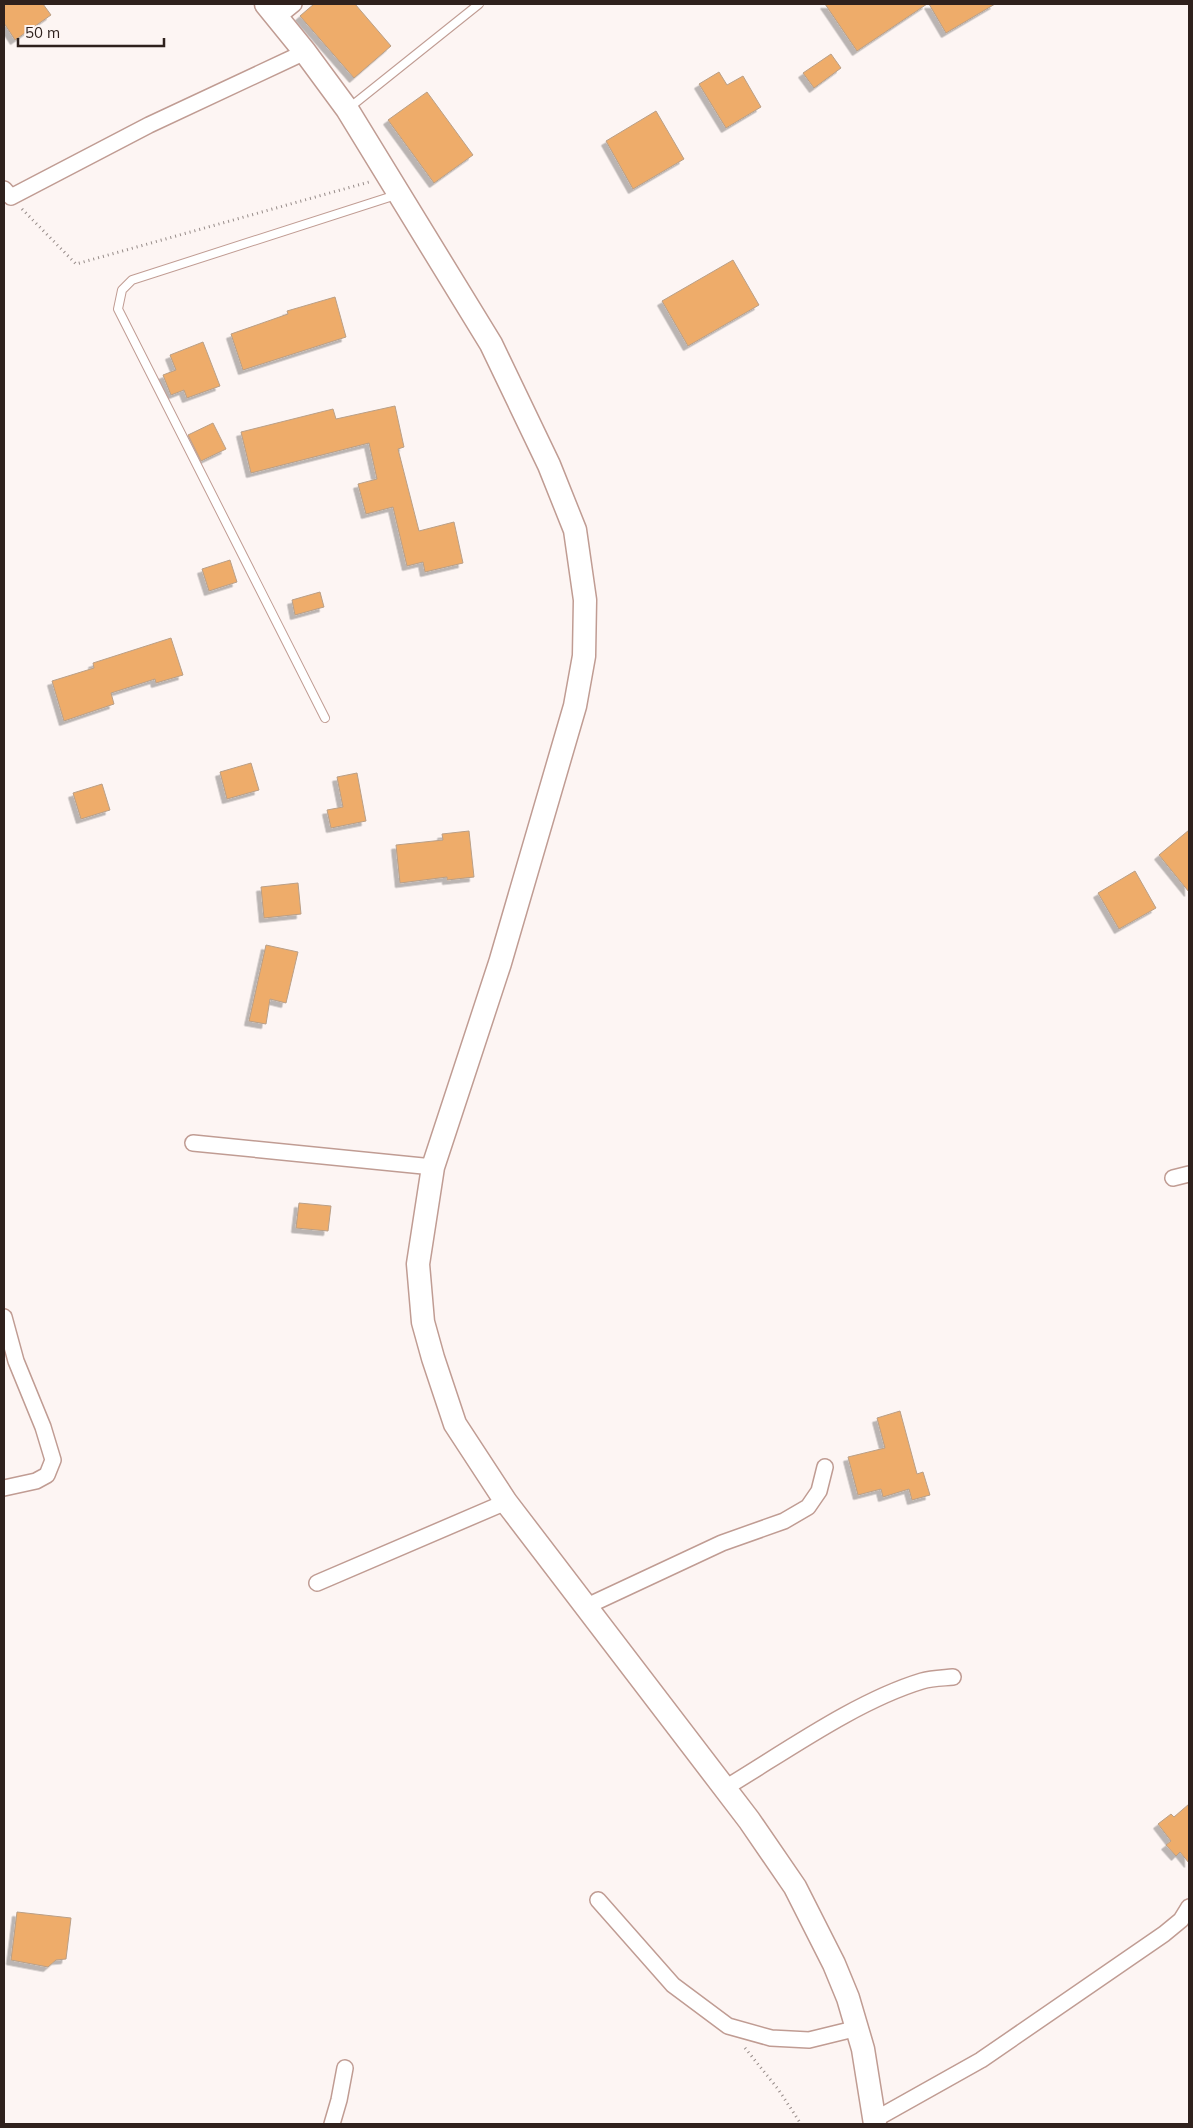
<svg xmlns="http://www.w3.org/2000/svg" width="1193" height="2128" viewBox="0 0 1193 2128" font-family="Mulish,sans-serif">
  <defs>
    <filter id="shadow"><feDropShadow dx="-4.5" dy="4.5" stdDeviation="0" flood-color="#0004"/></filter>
  </defs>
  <rect width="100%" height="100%" fill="#fdf5f3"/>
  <g fill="#eeac6a" stroke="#b99f87" filter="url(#shadow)">
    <polygon points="4,4 43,4 51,15 15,40 4,23"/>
    <polygon points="314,4 355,4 391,46 354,78 300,16"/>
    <polygon points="825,4 927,4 857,51"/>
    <polygon points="929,4 995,4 946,33"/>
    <polygon points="831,54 841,68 814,88 803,73"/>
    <polygon points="719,72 727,85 743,76 761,107 726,128 699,84"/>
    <polygon points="427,92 473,155 434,183 388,120"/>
    <polygon points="656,111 684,159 633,189 606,141"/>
    <polygon points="733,260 759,305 688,346 662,301"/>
    <polygon points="335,297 346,337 243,370 231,334 288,314 287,311"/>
    <polygon points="203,342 220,386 187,398 184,390 171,395 163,375 176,370 170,355"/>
    <polygon points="395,406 404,447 398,449 419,531 454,522 463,563 425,572 423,562 407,566 393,507 366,514 358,484 377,479 369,443 251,473 241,432 333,409 336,419"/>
    <polygon points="213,423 226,449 201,461 188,435"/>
    <polygon points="230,560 237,582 209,591 202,569"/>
    <polygon points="320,592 324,607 295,615 292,600"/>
    <polygon points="171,638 183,675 156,683 155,679 111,693 114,704 64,721 52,681 94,668 93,663"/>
    <polygon points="251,763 259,790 227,799 220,772"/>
    <polygon points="357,773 366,821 331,828 327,810 343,807 337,777"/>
    <polygon points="102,784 110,810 81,819 73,793"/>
    <polygon points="1189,830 1189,892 1159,855"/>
    <polygon points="469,831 474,877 447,880 447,877 400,883 396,845 443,840 442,834"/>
    <polygon points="1135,871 1156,908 1119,929 1098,893"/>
    <polygon points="298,883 301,914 264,918 261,887"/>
    <polygon points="266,945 298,952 286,1003 270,999 266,1024 249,1021"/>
    <polygon points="299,1203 331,1206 328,1231 296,1228"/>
    <polygon points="900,1411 917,1474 923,1472 930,1495 912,1500 909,1489 883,1497 881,1489 858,1495 848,1457 885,1448 877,1418"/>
    <polygon points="1189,1804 1189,1863 1180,1852 1176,1856 1166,1845 1171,1841 1158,1824 1171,1814 1174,1817"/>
    <polygon points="17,1912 71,1918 66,1959 56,1960 48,1967 11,1960"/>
  </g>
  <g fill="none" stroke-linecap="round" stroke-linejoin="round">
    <g stroke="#c09c93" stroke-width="10">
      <g id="lane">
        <polyline points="349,108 479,4"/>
        <polyline points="325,718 118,309 122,290 132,280 396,195"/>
      </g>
    </g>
    <g stroke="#c09c93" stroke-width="18">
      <g id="street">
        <polyline points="278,17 294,4"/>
        <polyline points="4,189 11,197 149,125 305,52"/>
        <polyline points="193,1143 433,1167"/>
        <polyline points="1173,1178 1189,1174"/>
        <polyline points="4,1317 16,1361 43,1427 53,1460 47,1475 36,1481 4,1488"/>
        <polyline points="317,1583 506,1502"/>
        <polyline points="585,1607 722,1543 784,1521 808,1507 819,1491 825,1467"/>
        <path d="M725,1788C785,1752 856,1701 922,1681C932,1678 943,1678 953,1677"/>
        <polyline points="598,1900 673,1985 728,2026 771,2038 809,2040 858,2028"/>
        <polyline points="874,2120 981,2060 1164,1934 1181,1920 1189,1907"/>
        <polyline points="332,2124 339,2100 345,2068"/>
      </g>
    </g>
    <g stroke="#c09c93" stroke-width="25">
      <polyline id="secondary" points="266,4 305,52 347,109 491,344 549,465 575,530 585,600 584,656 575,706 500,963 433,1167 418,1264 423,1322 433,1358 455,1424 506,1502 749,1820 795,1887 834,1964 848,1998 863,2049 875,2124"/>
    </g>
    <g stroke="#968b88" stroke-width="3" stroke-dasharray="1 4" stroke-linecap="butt">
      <polyline points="22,209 76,264 369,182"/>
      <polyline points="745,2048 778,2089 801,2124"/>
    </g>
    <use href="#lane" stroke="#fff" stroke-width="8"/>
    <use href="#street" stroke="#fff" stroke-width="15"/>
    <use href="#secondary" stroke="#fff" stroke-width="22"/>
  </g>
  <rect width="1193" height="2128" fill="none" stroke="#2f211d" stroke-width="10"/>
  <path d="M18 38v8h146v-8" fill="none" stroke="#2f211d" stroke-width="2.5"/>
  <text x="25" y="38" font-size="15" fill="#2f211d" stroke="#fdf5f3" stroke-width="4" paint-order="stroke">50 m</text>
</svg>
